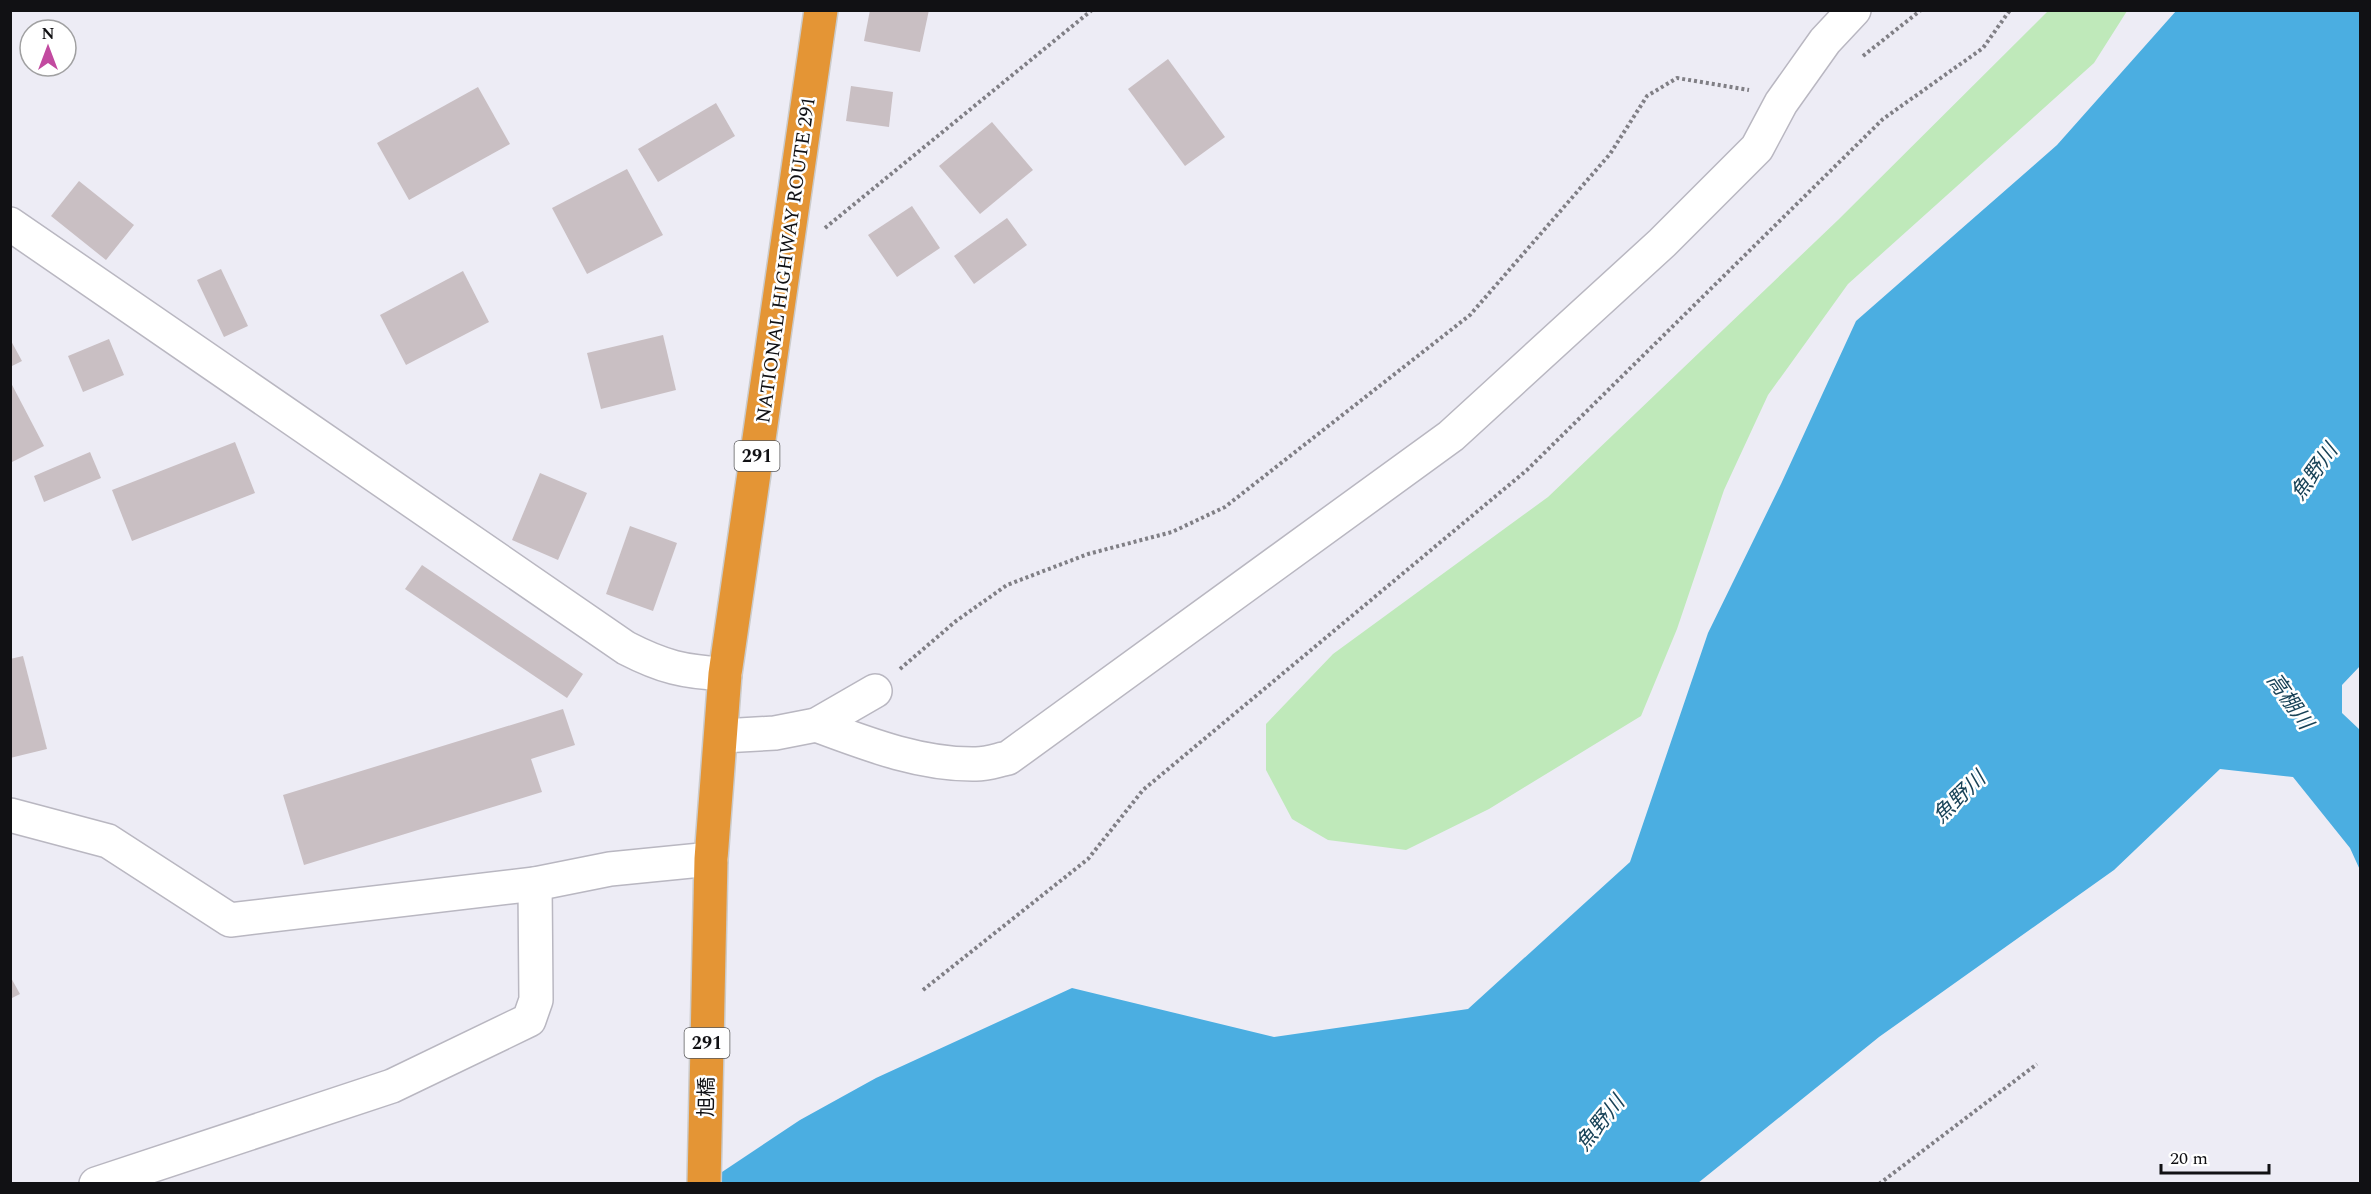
<svg xmlns="http://www.w3.org/2000/svg" width="2371" height="1194" viewBox="0 0 2371 1194" font-family="Spectral,'Noto Sans JP',serif">
  <rect width="100%" height="100%" fill="#edecf5"/>
  <polygon fill="#bfe9ba" points="2048,11 2127,11 2094,63 1848,284 1768,395 1724,490 1677,629 1641,716 1489,809 1406,850 1328,840 1292,819 1266,770 1266,724 1333,654 1548,497 1838,220"/>
  <polygon fill="#4baee1" points="2176,11 2360,11 2360,666 2342,685 2342,713 2360,730 2360,870 2350,848 2293,777 2220,769 2114,870 1879,1037 1698,1183 704,1184 800,1120 876,1078 1072,988 1274,1037 1468,1009 1630,862 1708,633 1781,484 1856,321 2057,145"/>
  <g fill="#c9bfc3">
    <polygon points="870,10 929,10 920,52 864,41"/>
    <polygon points="1168,59 1225,137 1185,166 1128,89"/>
    <polygon points="851,86 893,92 889,127 846,121"/>
    <polygon points="478,87 510,144 409,200 377,143"/>
    <polygon points="716,103 735,136 658,182 638,149"/>
    <polygon points="992,122 1033,170 980,214 939,166"/>
    <polygon points="627,169 663,235 587,274 552,208"/>
    <polygon points="79,181 134,225 106,260 51,216"/>
    <polygon points="912,206 940,248 897,277 868,235"/>
    <polygon points="1007,218 1027,245 974,284 954,256"/>
    <polygon points="221,269 248,326 224,337 197,280"/>
    <polygon points="463,271 489,322 406,365 380,315"/>
    <polygon points="663,335 676,390 601,409 587,353"/>
    <polygon points="10,339 22,361 10,367"/>
    <polygon points="109,339 124,375 83,392 68,356"/>
    <polygon points="10,381 44,446 10,463"/>
    <polygon points="235,442 255,493 132,541 112,490"/>
    <polygon points="90,452 101,478 44,502 34,476"/>
    <polygon points="540,473 587,493 558,560 512,540"/>
    <polygon points="630,526 677,543 653,611 606,594"/>
    <polygon points="422,565 583,674 567,698 405,589"/>
    <polygon points="23,656 47,749 10,758 10,659"/>
    <polygon points="563,709 575,745 531,759 542,792 304,865 283,795"/>
    <polygon points="10,976 20,994 10,999"/>
  </g>
  <g fill="none" stroke-linecap="round" stroke-linejoin="round">
    <g stroke="#b9b7c1" stroke-width="36">
      <g id="minor">
        <path d="M10,224L626,648C663,667 684,672 725,674"/>
        <path d="M816,725C867,744 921,765 976,764C987,764 998,760 1008,758L1451,436L1662,243L1757,148L1781,103L1825,41L1854,10"/>
        <polyline points="722,736 775,733 816,725 875,691"/>
        <polyline points="10,815 108,841 230,920 535,884 610,869 711,859"/>
        <polyline points="96,1184 392,1086 529,1020 536,1000 535,884"/>
      </g>
    </g>
    <g stroke="#cbcbcb" stroke-width="36">
      <polyline id="highway" points="704,1184 711,859 725,674 821,10"/>
    </g>
    <g stroke="#807f85" stroke-width="4" stroke-dasharray="3 3" stroke-linecap="butt">
      <polyline points="1863,56 1921,10"/>
      <polyline points="825,228 1092,10"/>
      <polyline points="900,669 956,621 1007,585 1088,554 1172,532 1225,507 1470,315 1610,154 1647,96 1677,78 1749,90"/>
      <polyline points="923,990 1088,859 1143,790 1527,470 1883,119 1983,48 2010,10"/>
      <polyline points="1879,1184 2037,1064"/>
    </g>
    <use href="#minor" stroke="#fff" stroke-width="33"/>
    <use href="#highway" stroke="#e49535" stroke-width="33"/>
  </g>
  <g text-anchor="middle" stroke-width="5" stroke-linejoin="round" paint-order="stroke">
    <g fill="#fff" stroke="#58585a" stroke-width="1.5">
      <rect x="734.5" y="441" width="45" height="30" rx="4.5"/>
      <rect x="684.5" y="1028" width="45" height="30" rx="4.5"/>
    </g>
    <g font-size="18" font-weight="bold" fill="#111114">
      <text x="757" y="462">291</text>
      <text x="707" y="1049">291</text>
    </g>
    <g font-size="20" fill="#111114" stroke="#fff">
      <text transform="translate(785 260) rotate(-82)" y="7">NATIONAL HIGHWAY ROUTE 291</text>
      <text transform="translate(706 1097) rotate(-89)" y="7">旭橋</text>
    </g>
    <g font-size="21" font-style="italic" fill="#194358" stroke="#fff">
      <text transform="translate(2314 472) rotate(-54)" y="7">魚野川</text>
      <text transform="translate(2290 701) rotate(55)" y="7">高棚川</text>
      <text transform="translate(1959 797) rotate(-44)" y="7">魚野川</text>
      <text transform="translate(1600 1123) rotate(-51)" y="7">魚野川</text>
    </g>
  </g>
  <rect width="2371" height="1194" fill="none" stroke="#111114" stroke-width="24"/>
  <g transform="translate(48 48)"><circle r="28" fill="#ffffff" stroke="#a0a0a1" stroke-width="1.5"/>
  <path d="M0-4.5L10 22L0 15L-10 22Z" fill="#c24aa0"/>
  <text y="-9" font-size="16" font-weight="bold" text-anchor="middle" fill="#111114">N</text>
  </g>
  <path d="M2161 1164v9h108v-9" fill="none" stroke="#111114" stroke-width="3"/>
  <text x="2170" y="1164" font-size="18" fill="#111114" stroke="#ffffff" stroke-width="4.5" paint-order="stroke">20 m</text>
</svg>
